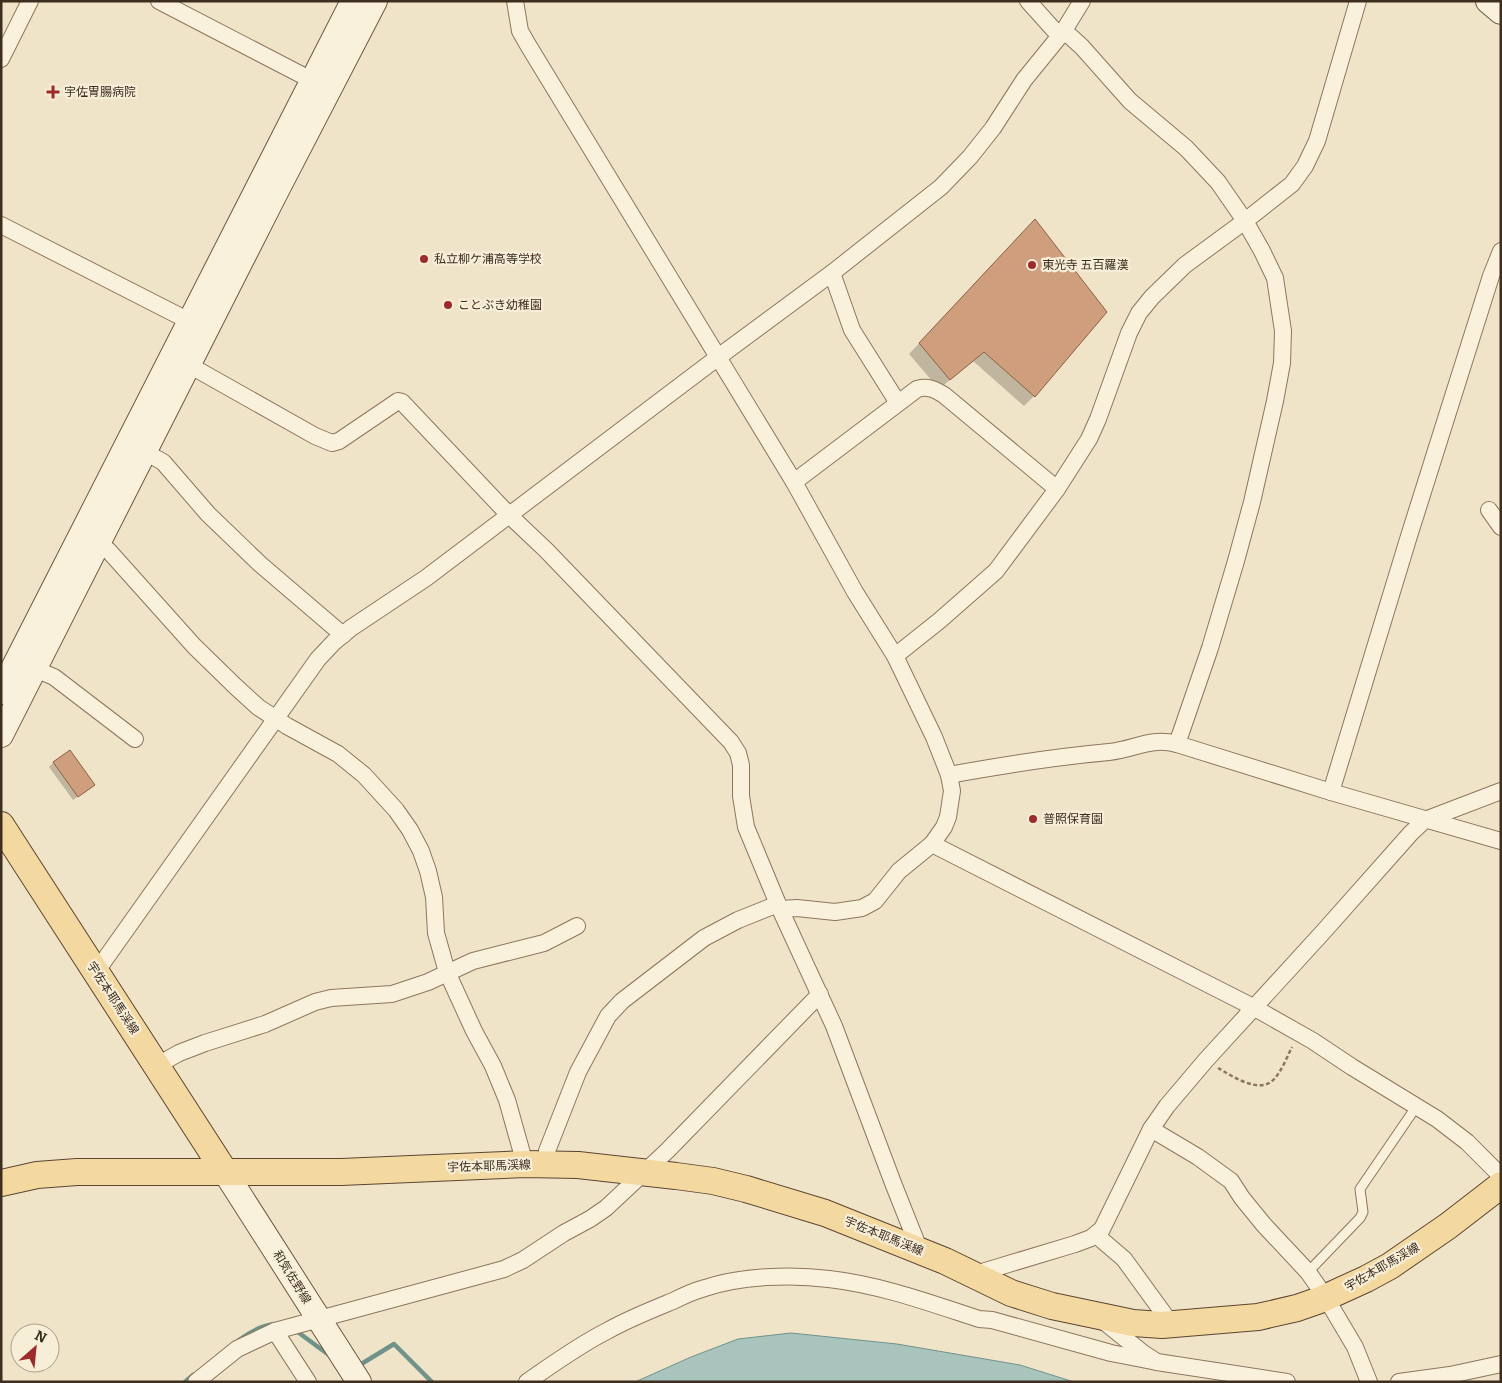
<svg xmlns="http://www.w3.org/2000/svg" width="1502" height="1383" viewBox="0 0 1502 1383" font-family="Bitter,'Noto Sans JP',serif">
  <rect width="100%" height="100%" fill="#f0e4c8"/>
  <polygon fill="#a9c4bc" stroke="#6f938a" points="791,1333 897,1344 1020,1365 1074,1382 635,1382 691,1357 738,1339"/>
  <g fill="#0003">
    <polygon points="1025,230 1034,396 1024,406 973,361 939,389 909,354"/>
    <polygon points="54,762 88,789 73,800 49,767"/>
  </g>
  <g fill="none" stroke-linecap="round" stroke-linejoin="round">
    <g stroke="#6f938a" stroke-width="4.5">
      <polyline points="295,1330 329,1355"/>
      <path d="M239,1340C250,1332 263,1325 275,1324"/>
      <polyline points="358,1366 394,1344 432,1382"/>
      <polyline points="185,1382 193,1375"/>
    </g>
  </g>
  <g fill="#cf9f7d" stroke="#8d5f41">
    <polygon points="1035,219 1107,312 1035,397 984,352 950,380 919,343"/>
    <polygon points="70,750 95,785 78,797 53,762"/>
  </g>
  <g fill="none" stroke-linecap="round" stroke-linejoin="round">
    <g stroke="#8d765c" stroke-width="11">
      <polyline id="lane" points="1308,1272 1360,1218 1363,1212 1360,1189 1416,1107"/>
    </g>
    <g stroke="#8d765c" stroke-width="18">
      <g id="street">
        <polyline points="159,1 321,85"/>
        <polyline points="515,1 520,31 528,45 794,482 855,592 895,656 934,737 949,775 952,791 948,817 944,827 932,844 899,871 875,901 862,908 835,912 797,908 780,909"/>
        <polyline points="1028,1 1054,30 1070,36 1082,47 1130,101 1186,148 1218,182 1245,221 1262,251 1275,278 1283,331 1282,363 1275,401 1252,502 1236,561 1210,648 1177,744"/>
        <polyline points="1,59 30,1"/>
        <polyline points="1,225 197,325"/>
        <polyline points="832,273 852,330 898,403"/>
        <polyline points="189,365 315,436 332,443 339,441 398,401 402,402 509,515 546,550 731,742 738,753 741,765 741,796 746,827 780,909 834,1026 893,1183 920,1251"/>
        <polyline points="145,452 163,462 208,514 260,564 343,635"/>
        <path d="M794,482L917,389C928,386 934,389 944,395L1057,489"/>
        <polyline points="1489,510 1501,527"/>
        <polyline points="98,544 108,550 194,646 235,686 258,707 287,726 338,754 364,775 396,810 410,830 421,851 428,871 434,897 436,933 447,972 474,1031 493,1066 507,1100 525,1164"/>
        <polyline points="895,656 939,621 996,571 1057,489 1089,439 1098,419 1129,333 1139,313 1152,297 1185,265 1245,221 1292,184 1305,166 1317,141 1358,1"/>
        <polyline points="35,669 54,677 135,739"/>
        <path d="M949,775C1003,765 1055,757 1109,752C1136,749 1150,737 1177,744L1331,792L1501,841"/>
        <polyline points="1331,792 1409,536 1491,276 1501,251"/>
        <polyline points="932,844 1253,1007 1313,1041 1352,1067 1437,1119 1467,1142 1501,1176"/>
        <polyline points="96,972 318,659 334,642 351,628 426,578 717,358 832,273 941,187 970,157 993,128 1024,80 1063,32 1082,1"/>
        <polyline points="156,1066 179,1053 205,1043 265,1024 315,1002 331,998 392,994 428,982 473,961 544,943 577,926"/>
        <polyline points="1151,1129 1198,1157 1231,1181 1242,1198 1264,1225 1308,1272 1326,1298 1355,1347 1369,1382"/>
        <polyline points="546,1165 547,1151 578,1072 608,1016 622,1001 704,938 738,920 778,904"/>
        <polyline points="1097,1234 1103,1241 1124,1259 1172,1325"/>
        <polyline points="972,1275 1075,1244 1091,1238 1102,1229 1151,1129 1167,1106 1206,1060 1324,931 1411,833 1425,820 1501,791"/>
        <polyline points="1102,1320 1143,1353 1157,1362 1287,1382"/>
        <polyline points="275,1331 308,1382"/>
        <polyline points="196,1382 237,1349 275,1331 504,1269 523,1260 564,1233 590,1219 606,1208 667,1151 820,994"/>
        <path d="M527,1382C553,1364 579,1345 607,1331C628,1319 651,1310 673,1301C683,1296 694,1291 705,1288C741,1276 791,1274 829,1279C881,1285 930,1303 979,1319L992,1320L1111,1353L1157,1362"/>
        <polyline points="1399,1382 1450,1375 1501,1364"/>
      </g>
    </g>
    <g stroke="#6f573f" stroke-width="26">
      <g id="secondary">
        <polyline points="1488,1 1501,12"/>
        <polyline points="1,692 353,1"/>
        <polyline points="1,735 274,196 375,1"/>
        <polyline points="225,1172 359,1382"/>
      </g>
    </g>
    <g stroke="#5b4430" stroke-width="28">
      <g id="primary">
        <polyline points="1,825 225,1172"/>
        <polyline points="1,1183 37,1175 77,1172 341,1172 525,1164 578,1165 676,1176 713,1181 746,1189 825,1213 945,1261 1011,1293 1052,1306 1133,1323 1162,1325 1258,1317 1297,1308 1320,1300 1366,1279 1390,1266 1448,1226 1501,1185"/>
      </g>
    </g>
    <path stroke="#8d765c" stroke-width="2.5" stroke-dasharray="4 2.5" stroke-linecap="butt" d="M1218,1068C1232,1076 1261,1096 1275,1078C1282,1070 1287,1057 1292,1047"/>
    <use href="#lane" stroke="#faf1dc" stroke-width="9"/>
    <use href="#street" stroke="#faf1dc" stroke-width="16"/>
    <use href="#secondary" stroke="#faf1dc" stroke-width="24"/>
    <use href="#primary" stroke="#f3d9a0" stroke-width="26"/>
  </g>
  <g fill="#9e2a2b" stroke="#f7eed8" stroke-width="2">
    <path d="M50.5 84.5h5v5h5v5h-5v5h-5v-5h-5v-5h5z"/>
    <circle cx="424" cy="259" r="5"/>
    <circle cx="1032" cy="265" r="5"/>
    <circle cx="448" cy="305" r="5"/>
    <circle cx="1033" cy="819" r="5"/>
  </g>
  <g text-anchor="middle" stroke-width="4.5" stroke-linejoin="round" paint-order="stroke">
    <g font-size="12" fill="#3d2e20" stroke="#f7eed8" text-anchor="start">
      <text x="64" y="96">宇佐胃腸病院</text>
      <text x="434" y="263">私立柳ケ浦高等学校</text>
      <text x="1042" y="269">東光寺 五百羅漢</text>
      <text x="458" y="309">ことぶき幼稚園</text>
      <text x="1043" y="823">普照保育園</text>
    </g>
    <g font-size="12" fill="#3d2e20" stroke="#f7eed8">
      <text transform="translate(113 998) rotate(57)" y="4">宇佐本耶馬渓線</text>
      <text transform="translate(489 1166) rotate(-2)" y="4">宇佐本耶馬渓線</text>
      <text transform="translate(884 1236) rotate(22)" y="4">宇佐本耶馬渓線</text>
      <text transform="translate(1382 1267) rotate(-30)" y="4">宇佐本耶馬渓線</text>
      <text transform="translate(292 1277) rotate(58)" y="4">和気佐野線</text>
    </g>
  </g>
  <rect width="1502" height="1383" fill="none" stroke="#3d2e20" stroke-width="5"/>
  <g transform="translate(35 1348) rotate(27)"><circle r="24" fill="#f7eed8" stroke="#ada18e"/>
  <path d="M0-4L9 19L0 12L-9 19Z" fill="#9e2a2b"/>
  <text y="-8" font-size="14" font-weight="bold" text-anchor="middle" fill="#3d2e20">N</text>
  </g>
</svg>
